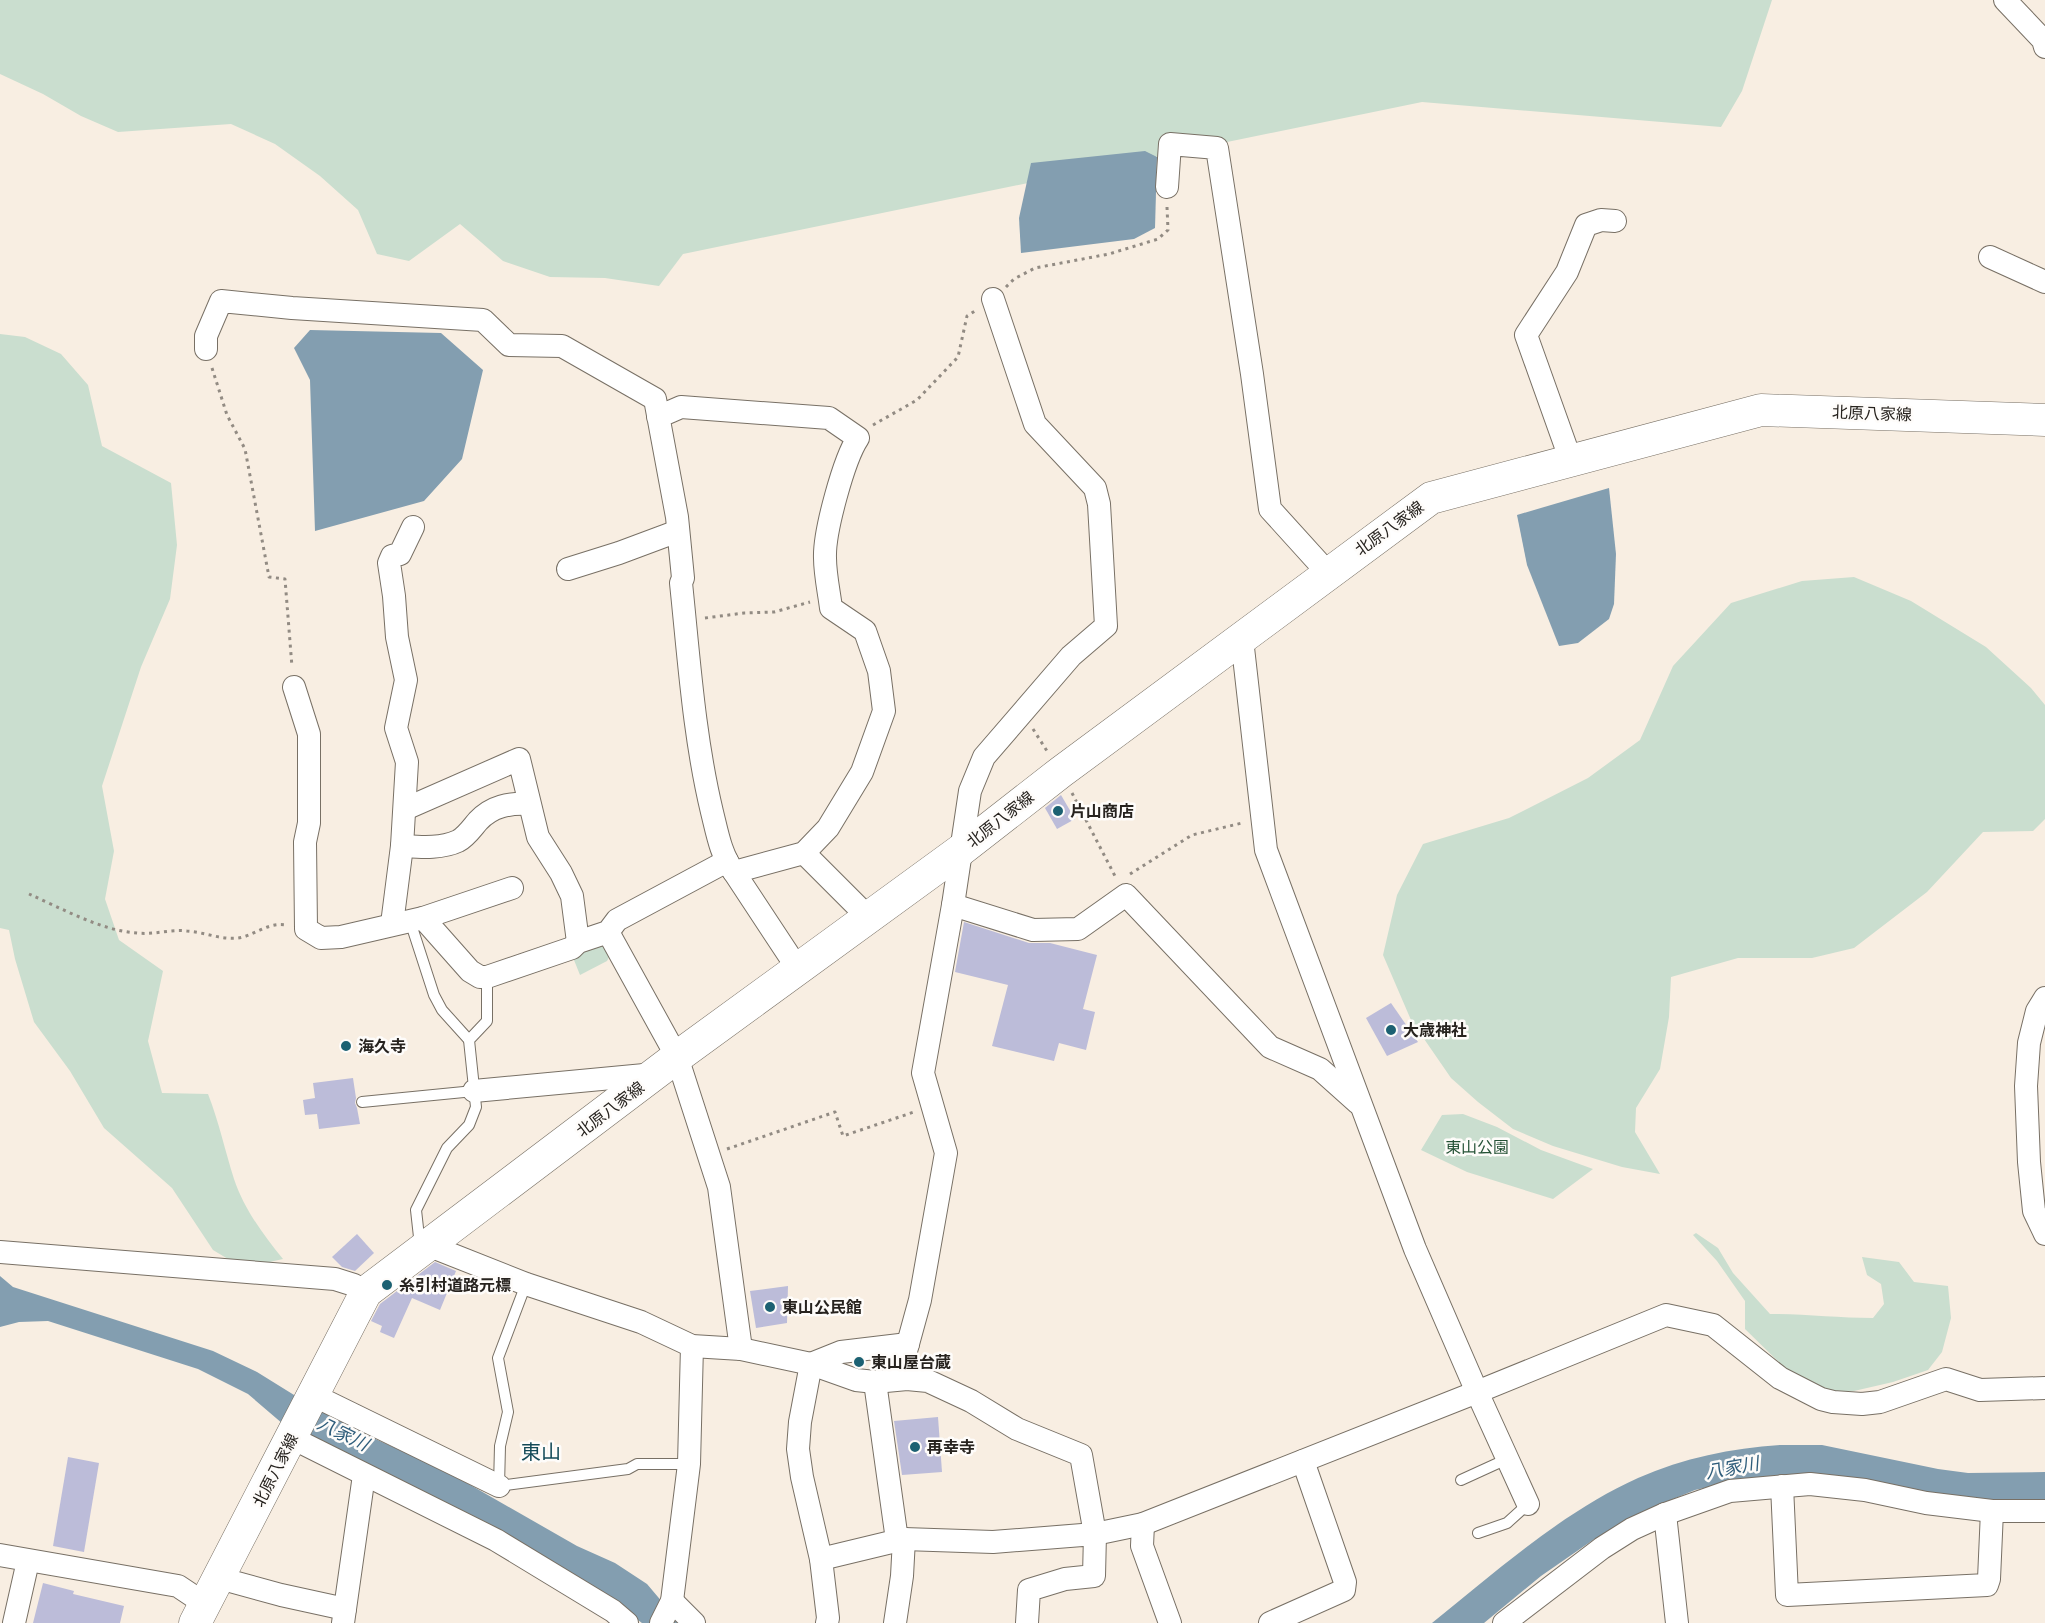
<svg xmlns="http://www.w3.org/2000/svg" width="2045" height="1623" viewBox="0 0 2045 1623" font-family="Manrope,'Noto Sans JP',sans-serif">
  <rect width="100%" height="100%" fill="#f8eee2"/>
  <g fill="#cadecf">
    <polygon points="0,0 1772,0 1742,91 1721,127 1422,102 683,254 659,286 605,278 550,277 503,261 460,224 409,261 377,254 358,210 320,176 275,144 231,124 118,132 81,116 43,94 0,74"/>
    <path d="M0,334L25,337L61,354L88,385L102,446L171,483L177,545L170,599L141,667L102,786L114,851L105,899L119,940L163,971L148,1041L162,1093L208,1094C219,1122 225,1151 234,1179C244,1209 264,1236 283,1259L243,1268L213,1250L172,1188L104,1128L70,1071L34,1022L15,959L9,930L0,928Z"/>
    <polygon points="1854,577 1911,601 1986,647 2031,688 2045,705 2045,819 2033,831 1983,832 1927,892 1854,948 1812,958 1738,958 1671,977 1669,1017 1660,1069 1636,1108 1635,1132 1660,1174 1622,1167 1553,1146 1513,1129 1478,1102 1451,1078 1411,1020 1383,955 1397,895 1423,844 1509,818 1588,778 1640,740 1673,666 1731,603 1802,581"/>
    <polygon points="600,939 613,950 607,961 580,975 572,955"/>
    <polygon points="1463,1114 1497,1127 1541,1150 1593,1169 1553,1199 1467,1172 1421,1150 1442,1115"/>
    <path d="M1696,1233L1718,1248L1733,1273L1770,1314C1804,1314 1838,1318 1873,1318L1884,1304L1881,1284L1867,1275L1862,1257L1899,1262L1914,1282L1948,1286L1951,1318L1942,1352L1928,1370L1893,1382L1854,1391H1820L1790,1373L1745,1329V1301L1717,1261L1693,1235Z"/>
  </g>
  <g fill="#839eb0">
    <polygon points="1145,151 1157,157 1155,228 1134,239 1021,253 1019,218 1031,163"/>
    <polygon points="310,330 441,333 483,370 462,459 424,501 315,531 310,380 294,348"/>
    <polygon points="1609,488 1616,554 1614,604 1609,619 1578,643 1559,646 1527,565 1517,515"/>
    <polygon points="0,1276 13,1287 213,1351 257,1372 315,1408 371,1437 446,1471 577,1546 615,1563 647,1584 680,1623 642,1623 591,1585 283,1424 248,1394 198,1369 48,1321 19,1322 0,1327"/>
    <path d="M1781,1445H1822L1938,1469L1968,1473L2045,1472V1501L1930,1497L1808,1475L1768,1476L1730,1482L1695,1490L1649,1509L1593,1540L1541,1576L1484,1623H1432C1495,1572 1564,1511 1638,1478C1684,1458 1732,1448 1781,1445Z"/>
  </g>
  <g fill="#bcbcd9">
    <polygon points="1061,795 1075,819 1057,829 1045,808"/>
    <polygon points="964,922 1029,943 1050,943 1097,955 1083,1009 1095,1012 1086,1050 1059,1043 1054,1061 992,1046 1008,985 955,972"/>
    <polygon points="1391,1003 1418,1042 1387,1056 1366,1018"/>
    <polygon points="353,1078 356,1098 355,1103 357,1108 360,1124 319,1129 317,1114 305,1115 303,1100 315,1098 313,1083"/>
    <polygon points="357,1234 374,1253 355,1271 342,1267 332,1257"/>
    <polygon points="435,1262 456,1271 440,1310 412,1298 394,1338 380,1332 382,1326 371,1321 380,1304"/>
    <polygon points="788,1286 787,1323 756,1328 750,1291"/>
    <polygon points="938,1417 942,1472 902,1475 894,1421"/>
    <polygon points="68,1457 99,1463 84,1552 53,1546"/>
    <polygon points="43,1583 74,1591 73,1594 124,1606 120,1623 33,1623"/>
  </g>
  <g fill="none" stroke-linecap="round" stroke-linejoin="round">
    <g stroke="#787065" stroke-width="12">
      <g id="service">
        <polyline points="410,921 434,995 442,1010 469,1040"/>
        <polyline points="362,1102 474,1091"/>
        <polyline points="420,1246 416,1210 447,1148 469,1125 476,1107 469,1040 487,1021 487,977"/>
        <polyline points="526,1284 498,1358 508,1412 500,1446 499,1486 628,1469 637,1464 689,1464"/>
        <polyline points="1461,1480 1507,1459"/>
        <polyline points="1478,1533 1507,1523 1528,1504"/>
      </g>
    </g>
    <g stroke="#787065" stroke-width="24">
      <g id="minor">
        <polyline points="2005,0 2043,40 2045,47"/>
        <polyline points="1167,187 1170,144 1217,148 1252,374 1270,509 1328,573"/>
        <polyline points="1990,257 2045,282"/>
        <path d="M206,349V336L221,301L292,308L483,320L509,345L562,346L655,399L677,517L683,578L681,583C689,659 694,737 712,812C717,832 721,856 734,872L804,853L828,828L862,772L884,711L879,671L865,631L831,608C829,592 825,574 825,558C824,532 844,459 858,438L829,418L681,407L658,417"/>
        <polyline points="1571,461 1526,335 1567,272 1586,225 1601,220 1615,221"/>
        <polyline points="568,569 619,553 678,531"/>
        <polyline points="1242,639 1266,850 1415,1249 1477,1392 1528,1504"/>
        <polyline points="294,687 309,734 309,823 305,842 306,929 321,938 341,937 423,918 512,888"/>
        <polyline points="405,809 519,759 538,837 561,873 572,896 578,942"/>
        <path d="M402,846C420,847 441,849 458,841C466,837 472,828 478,821C492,806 509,803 529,804"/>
        <polyline points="804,853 869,918"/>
        <polyline points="734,872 798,969"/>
        <polyline points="953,905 1033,930 1078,929 1126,895 1270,1047 1320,1069 1358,1103"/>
        <polyline points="423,918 470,971 480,977 487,977 572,948 578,942 608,932 617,920 727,861"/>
        <polyline points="392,924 402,846 407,762 396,728 406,680 397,637 394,596 389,563 392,556 400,554 413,527"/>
        <polyline points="608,932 677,1057 719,1187 741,1349"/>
        <polyline points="2045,998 2037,1011 2029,1043 2026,1086 2029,1162 2034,1211 2045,1234"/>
        <polyline points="474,1091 655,1074"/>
        <polyline points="430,1246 526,1284 641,1322 692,1346 741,1349 811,1364 856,1380 875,1382 907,1379 928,1381 971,1401 1017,1429 1081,1455 1095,1534 1143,1524 1477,1392 1666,1315 1713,1325 1780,1378 1821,1399 1833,1402 1862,1404 1880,1402 1946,1379 1980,1390 2045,1388"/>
        <polyline points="0,1252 335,1279 354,1285 366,1292"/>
        <polyline points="907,1379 906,1351 920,1300 946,1153 923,1073 953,905 970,791 984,757 1071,656 1106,626 1099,504 1095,488 1035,424 993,299"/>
        <polyline points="875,1382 897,1540"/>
        <polyline points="313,1395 499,1486"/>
        <polyline points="292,1438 496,1540 613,1611 627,1623"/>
        <polyline points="1782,1486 1787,1595 1987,1585 1989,1579 1992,1511"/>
        <polyline points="1665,1514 1677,1623"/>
        <polyline points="1143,1524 1142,1546 1170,1623"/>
        <polyline points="0,1555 178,1586 205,1604"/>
        <polyline points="821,1559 904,1539 993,1542 1095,1534 1094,1576 1065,1579 1029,1590 1027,1623"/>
        <polyline points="219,1578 281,1595 345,1609"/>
        <polyline points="672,1601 694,1623"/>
        <polyline points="14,1623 28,1561"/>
        <polyline points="343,1623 364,1475"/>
        <polyline points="661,1623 672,1601 689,1464 692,1346"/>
        <polyline points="827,1623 828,1618 821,1559 802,1477 798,1449 800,1422 811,1364 841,1352 908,1344"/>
        <polyline points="895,1623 902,1576 904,1539"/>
        <polyline points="1270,1623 1344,1590 1345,1582 1303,1461"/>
        <polyline points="1504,1623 1602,1548 1632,1529 1665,1514 1730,1491 1810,1484 1865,1490 1926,1503 1992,1511 2045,1511"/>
      </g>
    </g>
    <g stroke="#787065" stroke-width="33">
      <polyline id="secondary" points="195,1623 366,1292 677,1057 961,850 1061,772 1431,498 1761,410 2045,420"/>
    </g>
    <g stroke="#928b83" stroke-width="3" stroke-dasharray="3 4.5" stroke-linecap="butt">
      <polyline points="1006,287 1014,279 1035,268 1109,254 1158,239 1168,230 1167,207"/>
      <polyline points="212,368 227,415 245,449 269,577 285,579 292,667"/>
      <polyline points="873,425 917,400 958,357 967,316 975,311"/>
      <polyline points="705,618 744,613 774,612 810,602"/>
      <polyline points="1033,729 1047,751"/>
      <polyline points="1072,793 1116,878"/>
      <polyline points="1130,874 1192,835 1242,823"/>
      <path d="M29,894C61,908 102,931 137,933C154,935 170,929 187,931C204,932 221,940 238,938C254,936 267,922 286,925"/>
      <polyline points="727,1149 835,1112 843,1136 914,1112"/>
    </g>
    <use href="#service" stroke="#fff" stroke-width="10"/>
    <use href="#minor" stroke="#fff" stroke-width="22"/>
    <use href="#secondary" stroke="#fff" stroke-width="32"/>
  </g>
  <g fill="#1c6172" stroke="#fefcfa" stroke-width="2">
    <circle cx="1058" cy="811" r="6"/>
    <circle cx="1391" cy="1030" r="6"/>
    <circle cx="346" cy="1046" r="6"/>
    <circle cx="387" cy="1285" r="6"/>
    <circle cx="770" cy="1307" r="6"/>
    <circle cx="859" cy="1362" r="6"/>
    <circle cx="915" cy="1447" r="6"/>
  </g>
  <g text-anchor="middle" stroke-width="5" stroke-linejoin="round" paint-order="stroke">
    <g font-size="16" fill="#27231f" stroke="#fefcfa">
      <text transform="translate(1872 413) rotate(2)" y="6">北原八家線</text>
      <text transform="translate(1389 528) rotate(-36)" y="6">北原八家線</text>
      <text transform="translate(1000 819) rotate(-38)" y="6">北原八家線</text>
      <text transform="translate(610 1109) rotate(-37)" y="6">北原八家線</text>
      <text transform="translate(275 1470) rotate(-63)" y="6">北原八家線</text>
    </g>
    <g font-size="16" font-weight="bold" fill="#27231f" stroke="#fefcfa" text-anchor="start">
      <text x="1070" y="817">片山商店</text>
      <text x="1403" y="1036">大歳神社</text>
      <text x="358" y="1052">海久寺</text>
      <text x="399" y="1291">糸引村道路元標</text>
      <text x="782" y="1313">東山公民館</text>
      <text x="871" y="1368">東山屋台蔵</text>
      <text x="927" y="1453">再幸寺</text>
    </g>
    <g font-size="16" fill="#255236" stroke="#fefcfa">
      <text x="1477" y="1153">東山公園</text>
    </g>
    <g font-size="18" font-style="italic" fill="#2f5d7b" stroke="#fefcfa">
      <text transform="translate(343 1434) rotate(26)" y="6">八家川</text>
      <text transform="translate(1732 1468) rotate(-10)" y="6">八家川</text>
    </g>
    <g font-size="20" fill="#134a58" stroke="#fefcfa">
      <text x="541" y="1459">東山</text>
    </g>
  </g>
</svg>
